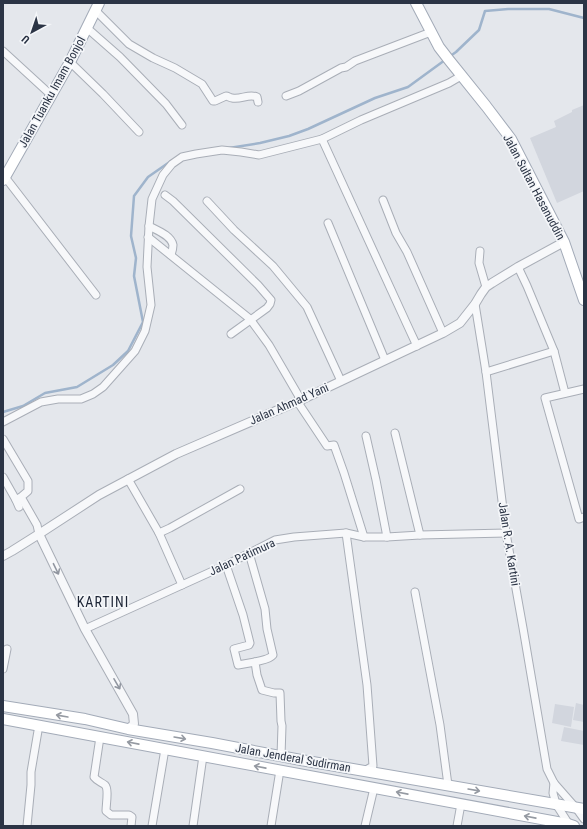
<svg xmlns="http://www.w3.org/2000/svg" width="587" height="829" viewBox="0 0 587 829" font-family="'Roboto Condensed',sans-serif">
  <rect width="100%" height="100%" fill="#e4e7ec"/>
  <g fill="#d2d6de">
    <polygon points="584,105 584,191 557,203 530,138 556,127 554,121 572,112 572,110"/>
    <polygon points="576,703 584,705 584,722 573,720"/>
    <polygon points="555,704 574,707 571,727 552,723"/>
    <polygon points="564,727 584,731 584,745 561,741"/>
  </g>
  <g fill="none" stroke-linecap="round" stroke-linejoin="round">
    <g stroke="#9fb4cc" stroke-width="2.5">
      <polyline points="449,57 456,52 479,30 485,11 508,9 549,9 584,18"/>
      <polyline points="229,148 260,143 289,136 308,129 375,98 408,87 445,60"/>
      <polyline points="3,412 23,406 45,393 77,387 113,365 128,351 143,322 134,276 136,258 131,236 134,196 148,177 171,161"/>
    </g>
    <g stroke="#a9aeb7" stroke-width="9">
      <g id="minor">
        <path d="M95,10L129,44L153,58L175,68L202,84L213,101H215L226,96C228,96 230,98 232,98C241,100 249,93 257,97L258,102"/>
        <polyline points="87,28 120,57 166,104 182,125"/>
        <polyline points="3,51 51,95"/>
        <polyline points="70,62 103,94 139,132"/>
        <polyline points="286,96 299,91 341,68 346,67 355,61 431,32"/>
        <polyline points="322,139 410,331 417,346"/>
        <polyline points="5,177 96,295"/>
        <polyline points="165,195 173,201 258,285 271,300 270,304 267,308 231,334"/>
        <polyline points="383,200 396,233 407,252 443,333"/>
        <polyline points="207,201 234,230 273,266 307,307 341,381"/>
        <polyline points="328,223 385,360"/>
        <path d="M149,226C156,230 171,235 173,245C173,248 172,252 171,255"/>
        <polyline points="148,237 250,319 269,345 301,400"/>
        <polyline points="480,251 479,263 486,287"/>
        <polyline points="518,267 527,286 554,351 565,393"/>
        <polyline points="475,304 486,372 506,533 523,628 547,769 554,783 576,808 584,819"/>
        <polyline points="486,372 554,351"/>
        <polyline points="584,389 545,398 579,519 584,517"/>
        <polyline points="297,401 327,446 334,445 344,473 364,537"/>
        <polyline points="3,422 41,402 58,399 81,399 93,394 103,387 135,351 145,331 151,305 147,267 149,226 152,199 163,175 172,164 182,157 196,154 222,150 241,152 259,155 322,139 361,120 449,83 461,76"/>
        <polyline points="395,433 420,535"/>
        <polyline points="366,436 376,480 387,537"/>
        <polyline points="3,439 28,481 28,491 21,497 37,525 39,534"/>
        <polyline points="3,477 16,500"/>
        <polyline points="128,479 159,533 182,585"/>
        <polyline points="19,507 16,500 19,498"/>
        <polyline points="159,533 170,528 240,489"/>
        <polyline points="346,533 367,685 373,766 364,771"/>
        <path d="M249,553L265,609L267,629L273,655C269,660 261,660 255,662L257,675L262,690L274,693H280L281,721L282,726L281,756"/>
        <polyline points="226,565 243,615 250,643 249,645 234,649 238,665 255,662"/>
        <polyline points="415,592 440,725 448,785"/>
        <polyline points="85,629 226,565 275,540 294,537 346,533 364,537 387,537 420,535 506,533"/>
        <polyline points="3,669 7,649"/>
        <path d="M100,737L94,777C97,781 101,782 105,785C109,789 106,805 106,811L111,815H129L132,817L131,826"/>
        <polyline points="554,783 553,793 556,804 570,826"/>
        <polyline points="27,826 31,785 31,772 39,725"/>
        <polyline points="152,826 165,749"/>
        <polyline points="193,826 203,756"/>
        <polyline points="271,826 280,770"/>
        <polyline points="365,826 374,788"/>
        <polyline points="457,826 461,804"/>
      </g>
    </g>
    <g stroke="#a9aeb7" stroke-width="10">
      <g id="tertiary">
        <polyline points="39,534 85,629 133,714 134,724 128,729"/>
        <polyline points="3,556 12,551 39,534 99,495 176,454 301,400 443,333 460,323 475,304 481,294 486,287 492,283 518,267 564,242"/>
      </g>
    </g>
    <g stroke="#a3abb8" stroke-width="12">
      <g id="primary">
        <polyline points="416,3 439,47 449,60 486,106 511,139 564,242 584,300"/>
        <polyline points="3,180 5,177 70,62 99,3"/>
        <polyline points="3,706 85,719 128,729 212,743 301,760 584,809"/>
        <polyline points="3,719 568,824 574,826"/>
      </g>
    </g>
    <use href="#minor" stroke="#f7f8fa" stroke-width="7"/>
    <use href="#tertiary" stroke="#f7f8fa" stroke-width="8"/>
    <use href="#primary" stroke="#fff" stroke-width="10"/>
  </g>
  <defs><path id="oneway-shaft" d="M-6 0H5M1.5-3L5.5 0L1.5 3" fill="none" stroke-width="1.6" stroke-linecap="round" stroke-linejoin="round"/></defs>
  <g stroke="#9196a0">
    <use href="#oneway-shaft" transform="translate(56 569) rotate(64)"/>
    <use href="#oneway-shaft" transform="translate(117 684) rotate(60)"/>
  </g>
  <g stroke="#959aa2">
    <use href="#oneway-shaft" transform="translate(62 716) rotate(-170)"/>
    <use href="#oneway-shaft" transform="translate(180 738) rotate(10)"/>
    <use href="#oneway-shaft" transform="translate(133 743) rotate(-169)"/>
    <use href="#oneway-shaft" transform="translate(260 767) rotate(-169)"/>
    <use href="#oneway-shaft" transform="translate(474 790) rotate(10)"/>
    <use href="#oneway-shaft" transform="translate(402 793) rotate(-169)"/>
    <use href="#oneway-shaft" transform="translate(530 817) rotate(-169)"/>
  </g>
  <g text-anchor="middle" stroke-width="3.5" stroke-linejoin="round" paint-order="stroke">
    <g font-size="12" fill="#2b3445" stroke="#f4f6f9">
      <text transform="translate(52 92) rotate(-61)" y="4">Jalan Tuanku Imam Bonjol</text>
      <text transform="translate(534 187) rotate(62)" y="4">Jalan Sultan Hasanuddin</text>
      <text transform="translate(289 404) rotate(-24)" y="4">Jalan Ahmad Yani</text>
      <text transform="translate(509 544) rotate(81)" y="4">Jalan R. A. Kartini</text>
      <text transform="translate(242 557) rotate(-25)" y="4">Jalan Patimura</text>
      <text transform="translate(293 758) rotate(10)" y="4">Jalan Jenderal Sudirman</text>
    </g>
    <g font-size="14" letter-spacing="1" fill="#1d2536" stroke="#f4f6f9">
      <text x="103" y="607">KARTINI</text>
    </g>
  </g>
  <rect width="587" height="829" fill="none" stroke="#2b3445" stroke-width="8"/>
  <g transform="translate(32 32) rotate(220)" stroke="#f4f6f9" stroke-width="3" paint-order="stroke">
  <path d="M0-3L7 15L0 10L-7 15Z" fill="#2b3445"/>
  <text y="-6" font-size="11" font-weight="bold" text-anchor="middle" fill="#2b3445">U</text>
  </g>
</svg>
